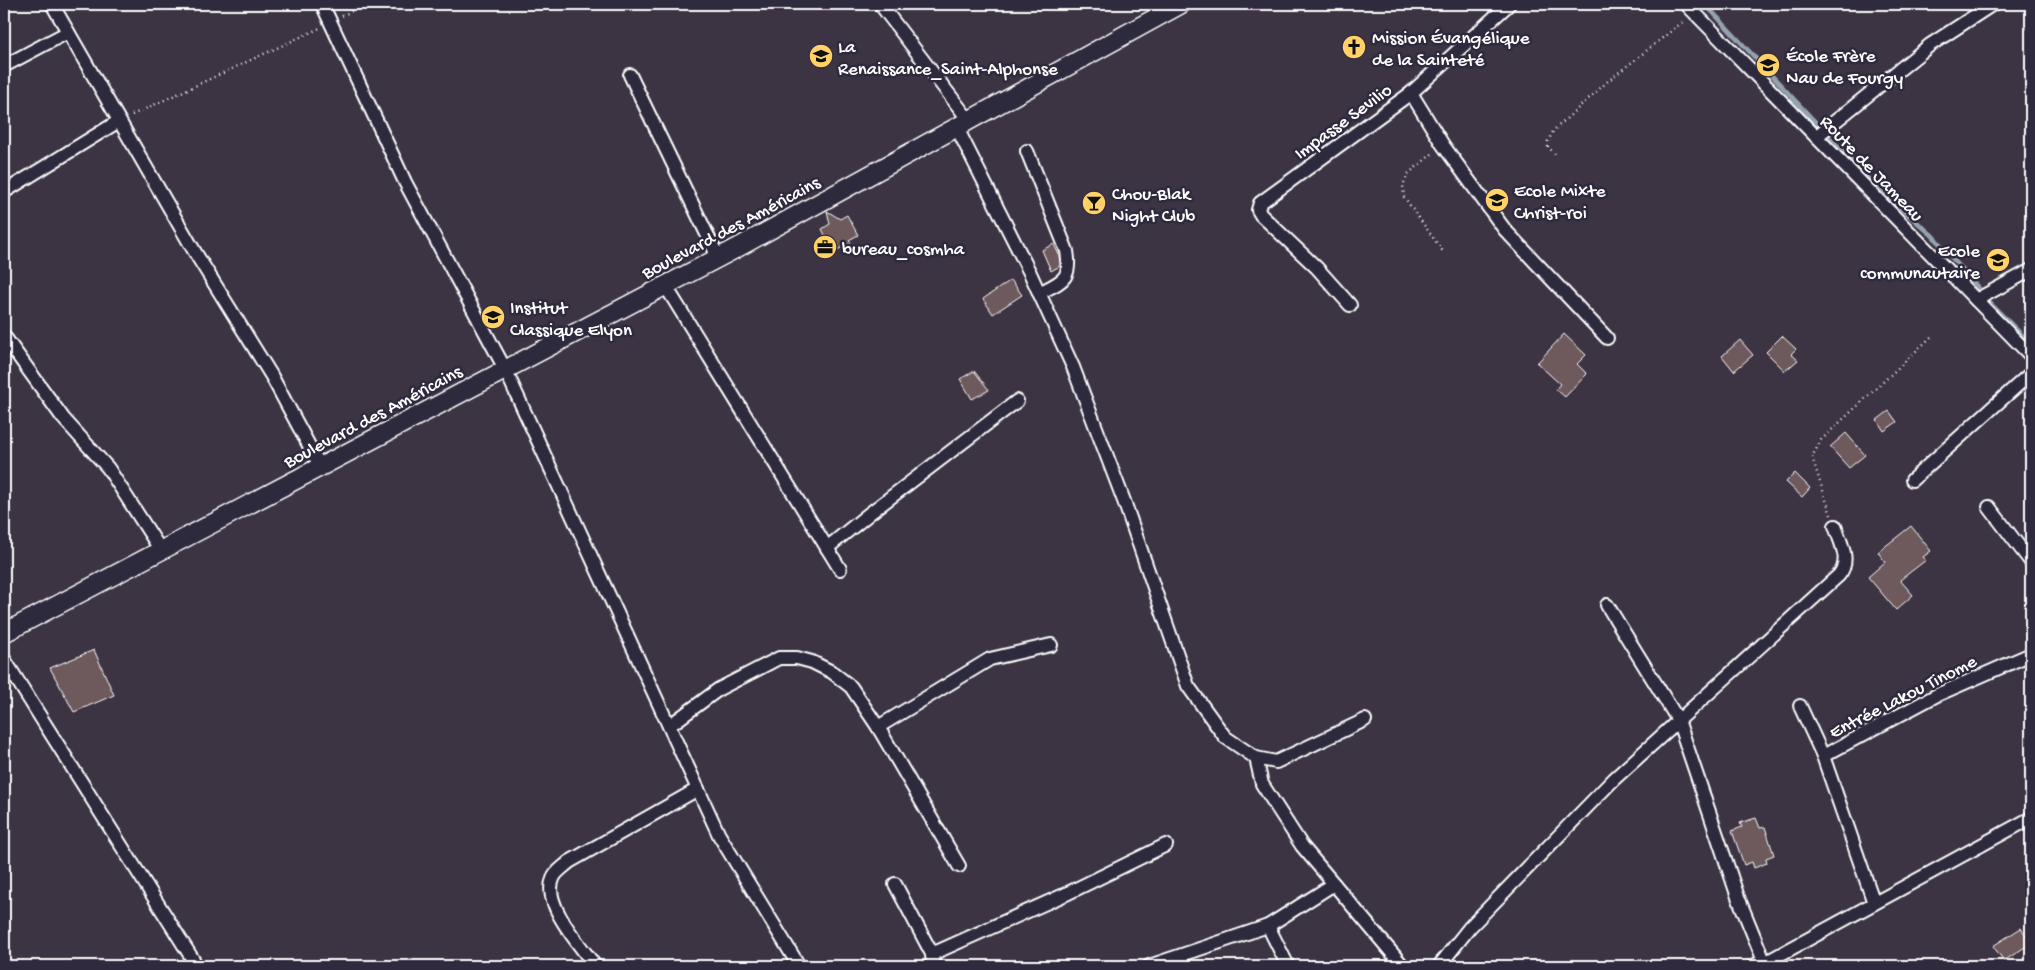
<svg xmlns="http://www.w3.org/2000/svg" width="2035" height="970" viewBox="0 0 2035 970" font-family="'Gochi Hand',sans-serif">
  <rect width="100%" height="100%" fill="#3c3443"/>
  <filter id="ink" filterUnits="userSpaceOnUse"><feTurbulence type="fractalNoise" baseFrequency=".02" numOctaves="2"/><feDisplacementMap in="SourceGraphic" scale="10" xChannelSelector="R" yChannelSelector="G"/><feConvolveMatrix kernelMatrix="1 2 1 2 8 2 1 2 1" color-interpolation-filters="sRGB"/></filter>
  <g filter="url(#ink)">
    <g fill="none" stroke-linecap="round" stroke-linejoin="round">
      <g stroke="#95a3af" stroke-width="4.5">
        <polyline points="1705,4 1876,187 1932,235 1981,291"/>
        <polyline points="1988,301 2031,344"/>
      </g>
    </g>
    <g fill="#6e5a5b" stroke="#fff">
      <polygon points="827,211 840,219 847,215 858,235 849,240 851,243 837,250 835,245 831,247 822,229 830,224"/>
      <polygon points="1054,244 1059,255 1060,266 1051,271 1042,250"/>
      <polygon points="1011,280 1022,295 993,314 983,299"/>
      <polygon points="1564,334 1586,355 1577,364 1587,374 1565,397 1556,389 1560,384 1537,363"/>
      <polygon points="1782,336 1796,349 1791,354 1798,360 1785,371 1766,352"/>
      <polygon points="1740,340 1753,355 1734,371 1722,356"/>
      <polygon points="974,371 989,390 972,399 960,379"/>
      <polygon points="1889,411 1897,422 1884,431 1877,420"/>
      <polygon points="1846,433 1865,455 1849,468 1830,447"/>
      <polygon points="1795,473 1810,488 1802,497 1786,482"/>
      <polygon points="1911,526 1931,551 1923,557 1926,560 1900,580 1913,595 1896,610 1868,577 1885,562 1878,552"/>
      <polygon points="94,650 114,695 74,712 50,668"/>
      <polygon points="1756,818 1760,828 1765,827 1774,855 1766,858 1767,863 1754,868 1752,862 1744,865 1732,831 1742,827 1740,823"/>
      <polygon points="2021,928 2031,943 2004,961 1993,946"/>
    </g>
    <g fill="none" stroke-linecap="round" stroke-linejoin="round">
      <g stroke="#fff" stroke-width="16">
        <g id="street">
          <polyline points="52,4 196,254 271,375 320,466"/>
          <polyline points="322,4 405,182 505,369 719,835 799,966"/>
          <polyline points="880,4 968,119"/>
          <polyline points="1686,4 2031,356"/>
          <polyline points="4,66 68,32"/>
          <polyline points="630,75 718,257"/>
          <polyline points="1411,93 1443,145 1505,230 1607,338"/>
          <polyline points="956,126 1030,273 1073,367 1124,501 1188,686 1225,737 1256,758 1276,762 1365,720"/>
          <polyline points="1817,136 1930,45 1993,4"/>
          <path d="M1027,151L1067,251C1072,280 1062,281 1039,293"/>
          <polyline points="4,192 119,121"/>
          <polyline points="665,285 840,569"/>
          <polyline points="1976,300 2031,270"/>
          <polyline points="1350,305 1317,268 1261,215 1258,210 1260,203 1411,93 1509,4"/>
          <polyline points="4,336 63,418 108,468 160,549"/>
          <polyline points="1912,480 2031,373"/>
          <polyline points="1989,507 2031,562"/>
          <polyline points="827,548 870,513 1017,401"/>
          <polyline points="1607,605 1678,720 1738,897 1764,961 1753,966"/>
          <polyline points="4,659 197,966"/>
          <polyline points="1800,706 1823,756"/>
          <polyline points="669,726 719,689 779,658 797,658 812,662 832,672 851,687 878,727 959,866"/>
          <polyline points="878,727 990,659 1051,645"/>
          <polyline points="1256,758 1262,784 1302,846 1403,966"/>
          <polyline points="895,884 932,954 933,966"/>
          <polyline points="1874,903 1823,756 1937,695 2031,654"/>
          <polyline points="1268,926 1288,966"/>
          <polyline points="932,954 1066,894 1166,845"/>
          <path d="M595,966C581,946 542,904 553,879C555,872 564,867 569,862L698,789"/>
          <polyline points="1149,966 1268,926 1334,884"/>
          <path d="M1439,966L1470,927L1614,779L1839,575C1851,560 1841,544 1835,526"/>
          <polyline points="1759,966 2031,818"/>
        </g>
      </g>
      <g stroke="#fff" stroke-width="21">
        <polyline id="secondary" points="4,633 737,248 1181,4"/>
      </g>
      <g stroke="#fff" stroke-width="2.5" stroke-dasharray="1 4" stroke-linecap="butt">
        <polyline points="342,16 365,4"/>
        <polyline points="132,115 320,28"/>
        <polyline points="1432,154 1408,174 1403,185 1404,197 1444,253"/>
        <polyline points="1555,154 1548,147 1548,141 1554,130 1608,81 1684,21"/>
        <polyline points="1831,515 1812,457 1821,440 1931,337"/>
      </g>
      <use href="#street" stroke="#2f2a3d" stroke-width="12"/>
      <use href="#secondary" stroke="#2f2a3d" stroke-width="18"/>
    </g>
  </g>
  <defs>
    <g id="church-disc" transform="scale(1.25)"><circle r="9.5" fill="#ffd166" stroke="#2f2a3d"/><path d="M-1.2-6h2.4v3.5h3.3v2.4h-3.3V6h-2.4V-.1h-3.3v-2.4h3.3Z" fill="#111"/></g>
    <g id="school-disc" transform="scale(1.25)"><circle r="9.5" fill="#ffd166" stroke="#2f2a3d"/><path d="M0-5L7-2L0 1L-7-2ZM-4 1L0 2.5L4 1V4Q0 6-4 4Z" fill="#111"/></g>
    <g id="bar-disc" transform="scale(1.25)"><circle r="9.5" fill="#ffd166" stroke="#2f2a3d"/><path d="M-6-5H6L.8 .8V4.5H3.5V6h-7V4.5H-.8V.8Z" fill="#111"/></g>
    <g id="office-disc" transform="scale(1.25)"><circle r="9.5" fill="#ffd166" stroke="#2f2a3d"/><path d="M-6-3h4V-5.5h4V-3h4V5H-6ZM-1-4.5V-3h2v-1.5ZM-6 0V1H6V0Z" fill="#111"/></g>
  </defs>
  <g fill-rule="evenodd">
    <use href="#church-disc" x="1354" y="47"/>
    <use href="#school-disc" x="821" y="56"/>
    <use href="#school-disc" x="1768" y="65"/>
    <use href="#school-disc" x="1497" y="200"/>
    <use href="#bar-disc" x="1094" y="203"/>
    <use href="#office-disc" x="825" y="247"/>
    <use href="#school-disc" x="1998" y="260"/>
    <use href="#school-disc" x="493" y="317"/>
  </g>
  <g text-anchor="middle" stroke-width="5" stroke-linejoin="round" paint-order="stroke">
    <g font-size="19" fill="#fff" stroke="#2f2a3d" text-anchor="start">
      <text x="1372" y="43">Mission Évangélique<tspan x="1372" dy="22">de la Sainteté</tspan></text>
      <text x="838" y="52">La<tspan x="838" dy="22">Renaissance_Saint-Alphonse</tspan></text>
      <text x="1786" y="61">École Frère<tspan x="1786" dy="22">Nau de Fourgy</tspan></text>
      <text x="1514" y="196">Ecole Mixte<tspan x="1514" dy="22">Christ-roi</tspan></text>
      <text x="1112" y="199">Chou-Blak<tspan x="1112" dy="22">Night Club</tspan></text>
      <text x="842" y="254">bureau_cosmha</text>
      <text x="1980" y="256" text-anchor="end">Ecole<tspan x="1980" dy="22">communautaire</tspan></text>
      <text x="510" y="313">Institut<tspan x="510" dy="22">Classique Elyon</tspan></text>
    </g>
    <g font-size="19" fill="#fff" stroke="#2f2a3d">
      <text transform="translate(1342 120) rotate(-36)" y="7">Impasse Sevilio</text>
      <text transform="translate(1873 167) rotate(46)" y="7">Route de Jameau</text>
      <text transform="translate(730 226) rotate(-28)" y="7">Boulevard des Américains</text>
      <text transform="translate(372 415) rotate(-28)" y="7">Boulevard des Américains</text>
      <text transform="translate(1902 695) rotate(-27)" y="7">Entrée Lakou Tinome</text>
    </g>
  </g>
  <rect width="2035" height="970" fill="none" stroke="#2f2a3d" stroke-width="20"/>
  <rect x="10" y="10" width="2015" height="950" fill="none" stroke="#fff" stroke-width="2" filter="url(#ink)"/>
</svg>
